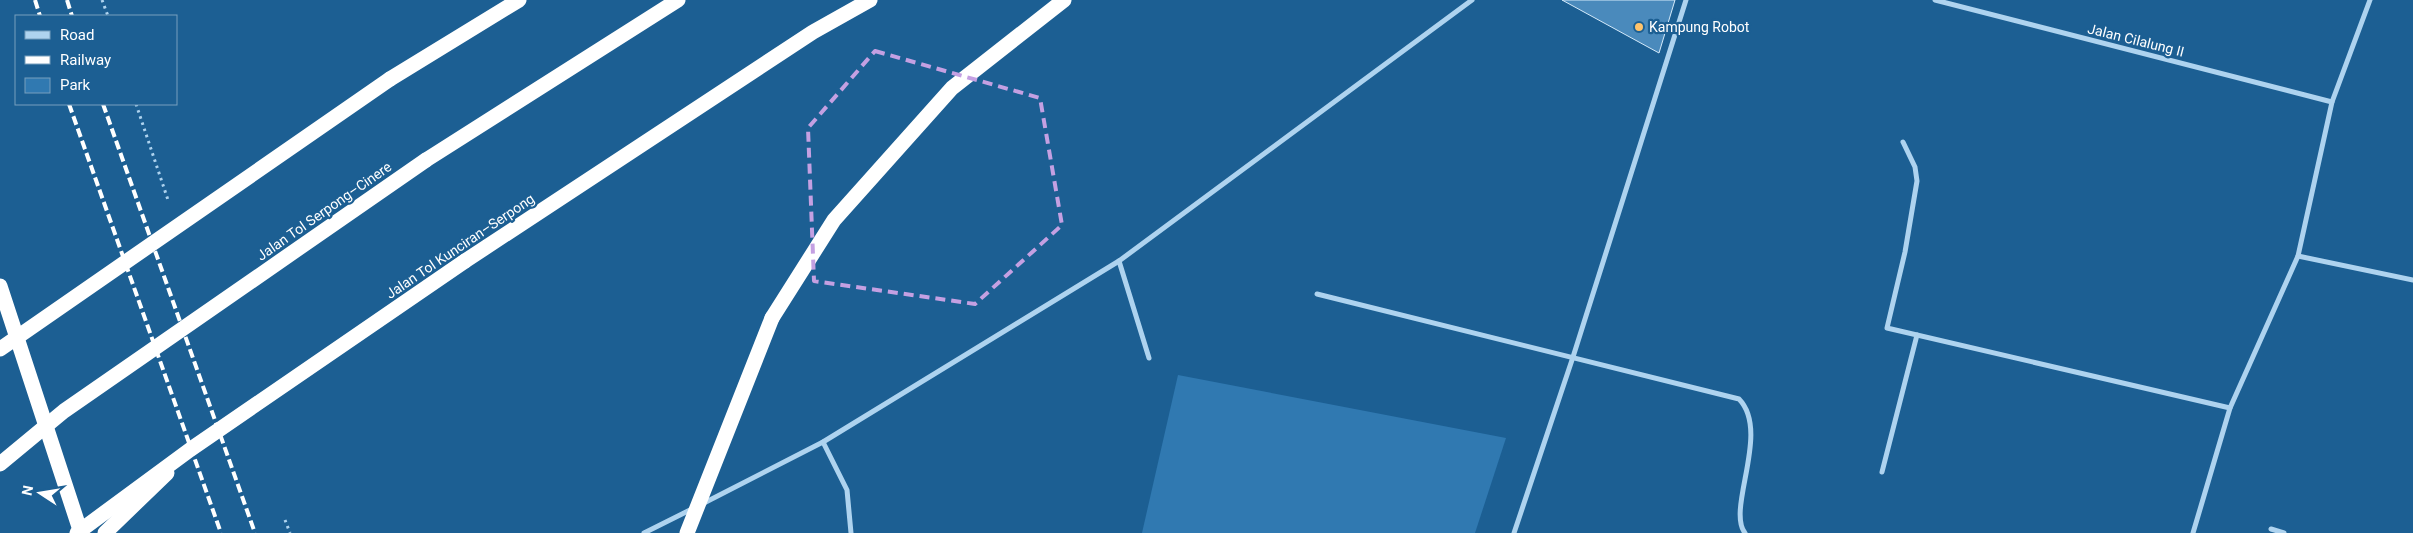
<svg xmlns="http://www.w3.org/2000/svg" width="2413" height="533" viewBox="0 0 2413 533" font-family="Roboto,sans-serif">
  <rect width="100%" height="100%" fill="#1c5f93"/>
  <polygon fill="#3079b1" points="1178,375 1506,438 1475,533 1142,533"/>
  <polygon fill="#4a8abc" stroke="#d4eafa" points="1562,0 1675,0 1659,53"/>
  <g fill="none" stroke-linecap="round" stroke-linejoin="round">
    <g stroke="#aed3ef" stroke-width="3" stroke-dasharray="2.5 4" stroke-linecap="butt">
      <polyline points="102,0 108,16"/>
      <polyline points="136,104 168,200"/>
      <polyline points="285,520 290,533"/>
    </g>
    <g stroke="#aed3ef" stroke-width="5">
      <polyline points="1935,0 2332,102"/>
      <polyline points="1903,142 1915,167 1917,181 1905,252 1887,328 2230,408"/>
      <polyline points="2298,256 2413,280"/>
      <polyline points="1119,261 1149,358"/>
      <path d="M1317,294L1739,399C1771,432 1726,509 1745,533"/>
      <polyline points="823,442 847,490 851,533"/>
      <polyline points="1882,472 1917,335"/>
      <polyline points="702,504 823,442 1119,261 1472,0"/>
      <polyline points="2271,529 2284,533"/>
      <polyline points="644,533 692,509"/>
      <polyline points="1514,533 1573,357 1686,0"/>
      <polyline points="2193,533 2230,408 2298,256 2332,102 2370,0"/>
    </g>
    <g stroke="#fff" stroke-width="15">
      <polyline points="390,79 519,0"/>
      <polyline points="426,160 678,0"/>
      <polyline points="465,261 813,32 870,0"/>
      <polyline points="0,286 81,533"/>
      <polyline points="772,318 834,220 952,88 1064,0"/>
      <polyline points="105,533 167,473"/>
    </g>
    <g stroke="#fff" stroke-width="4" stroke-dasharray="9 4" stroke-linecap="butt">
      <polyline points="35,0 40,16"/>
      <polyline points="67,0 72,16"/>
      <polyline points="69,104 221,533"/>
      <polyline points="103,104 255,533"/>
    </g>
    <g stroke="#fff" stroke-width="15">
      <polyline points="0,349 390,79"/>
      <polyline points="0,464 64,411 426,160"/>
      <polyline points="77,533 191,449 465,261"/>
      <polyline points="687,533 772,318"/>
    </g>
  </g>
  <path fill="none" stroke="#c4a0e2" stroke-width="4" stroke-dasharray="10 6" stroke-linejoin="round" d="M875,51L1040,98L1062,225L975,304L814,281L808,128Z"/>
  <circle fill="#fec36c" stroke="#1c5f93" stroke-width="2" cx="1639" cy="27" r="5"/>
  <g text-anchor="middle" stroke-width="4.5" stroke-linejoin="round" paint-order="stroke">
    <g font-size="14" fill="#fff" stroke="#1c5f93" text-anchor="start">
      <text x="1649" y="32">Kampung Robot</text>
    </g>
    <g font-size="14" fill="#fff" stroke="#1c5f93">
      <text transform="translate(2136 40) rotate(14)" y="5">Jalan Cilalung II</text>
      <text transform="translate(324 211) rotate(-35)" y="5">Jalan Tol Serpong–Cinere</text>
      <text transform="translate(460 246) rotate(-34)" y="5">Jalan Tol Kunciran–Serpong</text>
    </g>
  </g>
  <rect x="15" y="15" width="162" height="90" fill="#1c5f93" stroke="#779fbe"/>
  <rect x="25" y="31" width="25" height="8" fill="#aed3ef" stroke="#779fbe"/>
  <text x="60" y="40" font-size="15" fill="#ffffff">Road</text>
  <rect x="25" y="56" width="25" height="8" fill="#ffffff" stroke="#779fbe"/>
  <text x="60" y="65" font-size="15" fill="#ffffff">Railway</text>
  <rect x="25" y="78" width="25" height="15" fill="#3079b1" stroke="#779fbe"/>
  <text x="60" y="90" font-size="15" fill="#ffffff">Park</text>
  <g transform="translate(40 493) rotate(282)" stroke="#1c5f93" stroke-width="4" paint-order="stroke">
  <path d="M0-4L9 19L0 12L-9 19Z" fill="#ffffff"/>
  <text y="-8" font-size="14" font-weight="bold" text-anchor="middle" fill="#ffffff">N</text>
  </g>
</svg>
